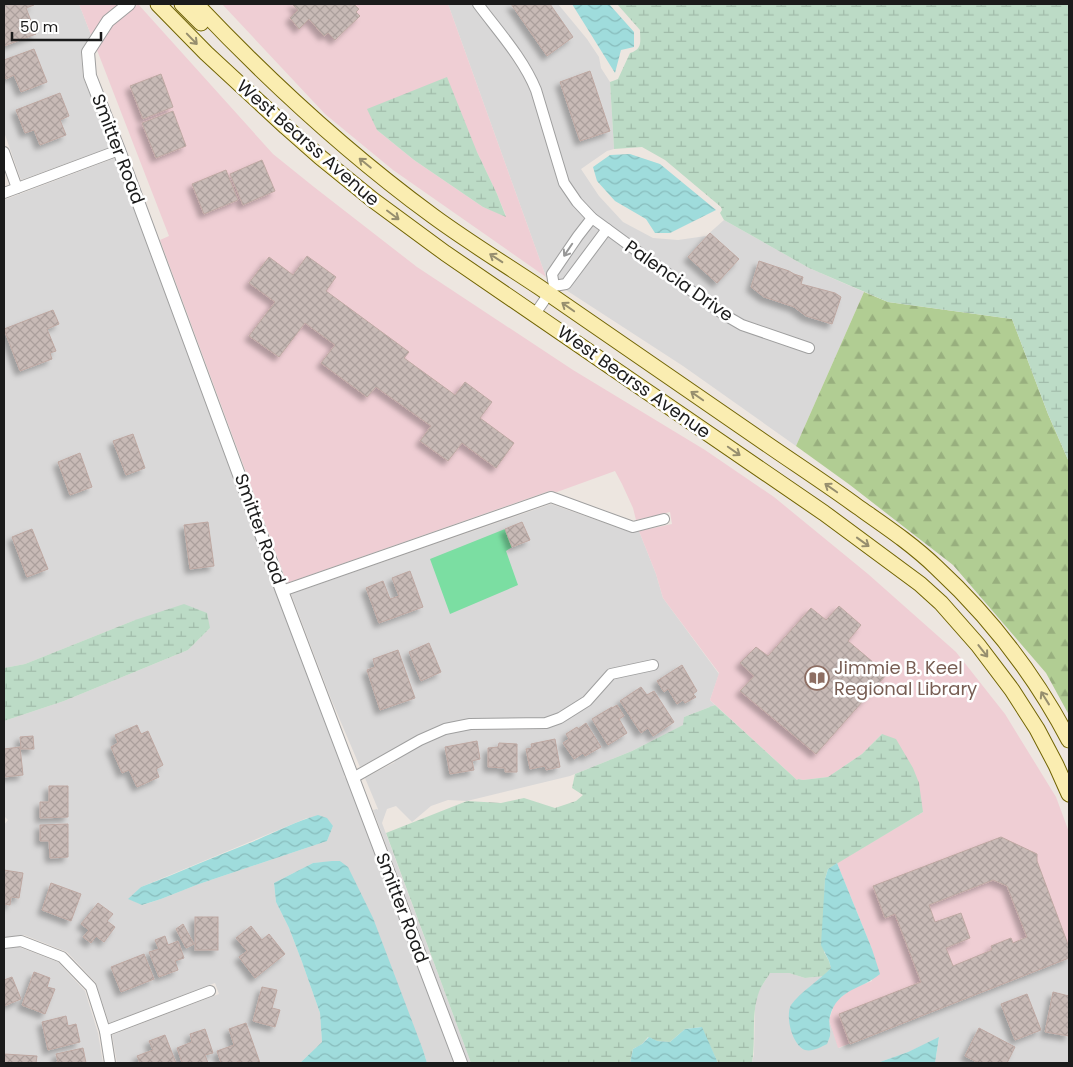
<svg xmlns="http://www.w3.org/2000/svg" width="1073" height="1067" viewBox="0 0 1073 1067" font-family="Poppins,sans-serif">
  <defs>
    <pattern id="forest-firs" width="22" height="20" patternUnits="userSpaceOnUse" patternTransform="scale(1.25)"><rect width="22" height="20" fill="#b1cd93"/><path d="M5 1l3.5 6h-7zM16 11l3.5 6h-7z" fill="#98af7e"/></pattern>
    <pattern id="wetland-marsh" width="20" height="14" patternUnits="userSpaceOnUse" patternTransform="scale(1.25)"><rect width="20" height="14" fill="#bcdbc6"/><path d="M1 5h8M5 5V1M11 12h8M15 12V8" fill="none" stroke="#a1bbaa"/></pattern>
    <pattern id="water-waves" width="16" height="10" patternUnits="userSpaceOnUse" patternTransform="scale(1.25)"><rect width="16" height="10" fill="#9fdcdc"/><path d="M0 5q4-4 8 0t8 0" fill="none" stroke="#88bcbc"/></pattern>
    <pattern id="building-cross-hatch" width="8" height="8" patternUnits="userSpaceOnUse" patternTransform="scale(1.25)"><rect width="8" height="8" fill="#c8bab6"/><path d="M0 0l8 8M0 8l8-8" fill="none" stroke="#ab9f9c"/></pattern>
    <filter id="shadow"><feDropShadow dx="-4.5" dy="4.5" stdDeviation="2.5" flood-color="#0004"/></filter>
  </defs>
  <rect width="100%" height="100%" fill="#ede6e0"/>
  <g fill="#d9d8d8" fill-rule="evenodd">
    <polygon points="4,4 79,4 91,35 82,49 81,53 83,77 111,147 21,180 4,132"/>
    <polygon points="448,4 558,4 587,39 599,57 601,68 610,82 614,149 607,151 581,169 599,196 623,222 653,238 678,240 706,236 724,220 809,268 864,292 796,446 683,366 546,277"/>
    <path d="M115,158L278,599L345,775L344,776L347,780L454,1063H427L423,1050L340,861L313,863L274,883L276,902L289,928L302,962L320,1013L322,1042L300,1063H117L112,1035L219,994L215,983L109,1023L96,983L67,952L24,935L4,937V825L8,820L4,816V721L64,701L188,650L210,628L135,620L25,664L4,668V200ZM307,818L333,826L327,841L199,884L161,899L143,905L129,899L141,887Z"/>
    <polygon points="551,504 630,532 639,531 656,574 663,598 719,674 710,700 715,705 684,717 684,725 632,751 570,776 467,801 448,800 431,806 412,822 396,806 387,809 382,823 471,1063 468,1063 373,810 377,809 378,810 378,809 365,778 395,762 389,752 360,767 331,699 291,594"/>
    <polygon points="19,947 58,962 85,991 98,1033 103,1063 4,1063 4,949"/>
    <polygon points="1069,958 1069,1063 935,1063 939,1038 908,1052 877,1063 752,1063 754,1054 755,1008 758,992 770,973 789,973 805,978 824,976 801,995 791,1006 830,1036 829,1020 839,1048"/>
  </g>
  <g fill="#efced4" fill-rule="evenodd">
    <polygon points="79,4 119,4 104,17 91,35"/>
    <polygon points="138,4 273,154 314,187 417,267 573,370 705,450 774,497 868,574 956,652 1005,714 1056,797 1069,832 1069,958 838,1048 829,1020 835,1002 851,989 872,981 872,949 837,863 923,812 882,734 862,754 828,777 803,780 798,779 797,780 710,700 719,673 663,598 656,574 639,531 672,524 670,512 636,520 633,508 622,484 615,471 557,492 549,491 287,583 160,240 169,236 97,50 113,25"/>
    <path d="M222,4H448L546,277L393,170L325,114ZM377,130L477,152L497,194L506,216L483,207L414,160Z"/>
  </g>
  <polygon fill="url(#forest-firs)" points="864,292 888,302 1012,319 1048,414 1069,462 1069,715 1046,673 953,565 850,485 796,446"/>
  <g fill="url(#wetland-marsh)">
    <path d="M617,4H1069V462L1048,414L1012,319L888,302L809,268L724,220L720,213L722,210L721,207L665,160L642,147L614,149L610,82L618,79L630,53C643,49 640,41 640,30Z"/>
    <polygon points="447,77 477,152 497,194 506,217 483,207 414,160 377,130 367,109"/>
    <polygon points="184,604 207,613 210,628 188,650 64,701 4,721 4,668 25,664 135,620"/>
    <path d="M715,705L797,780L798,779L803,780L828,777L862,754L882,734L896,739L913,768L919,783L923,812L828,869L825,879L824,910V952L829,961L831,968L824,976L805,978L789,973H770C766,980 760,987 758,995C751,1017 756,1041 752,1063H718L701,1027L685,1029L670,1042L656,1041L648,1037L642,1044L633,1049L630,1063H471L386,833L467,801L501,803L524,798L555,808L576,801L583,795L572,788L575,774L632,751L683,725L684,717Z"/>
  </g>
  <polygon fill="#7bdea2" points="505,529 512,547 506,551 518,585 450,614 430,559"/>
  <g fill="url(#water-waves)">
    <polygon points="572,4 609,4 634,32 634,47 621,50 615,73"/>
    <polygon points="630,154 660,164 716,210 670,233 655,233 646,219 615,201 597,181 593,167 610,155"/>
    <path d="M318,815L327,818L333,826L327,841L199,884L161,899L142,905L128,899L141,887C180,872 218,855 257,840C277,831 297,821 318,815Z"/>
    <polygon points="332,861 340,861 348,867 373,918 423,1050 427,1063 300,1063 322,1042 320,1013 302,962 289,928 276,902 274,883 313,863"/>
    <path d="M837,863L872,949L880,974C861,990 838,988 830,1016C828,1023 831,1029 830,1036C829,1039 828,1041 827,1044C821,1047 812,1052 805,1050C792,1045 785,1016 791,1005C800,992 820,980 831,968L829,961L821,945L825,879L828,869Z"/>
    <polygon points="702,1027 718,1063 630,1063 633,1049 642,1044 649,1037 657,1041 670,1042 685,1029"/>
    <polygon points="939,1037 935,1063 877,1063 908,1052"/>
  </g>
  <g fill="url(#building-cross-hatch)" stroke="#bea8a2" fill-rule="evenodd" filter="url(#shadow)">
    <polygon points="4,4 33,4 34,5 26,8 36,34 4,46"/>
    <polygon points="292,4 348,4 350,5 354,4 359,9 356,12 360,16 335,40 328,33 324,36 309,19 299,29 290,18 298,10"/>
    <polygon points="511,4 550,4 573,37 547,56"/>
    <polygon points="34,49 47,82 21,92 14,75 6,79 4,74 4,60"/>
    <polygon points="590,71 610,131 580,141 560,82"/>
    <polygon points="161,74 173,107 143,119 130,86"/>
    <polygon points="60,93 69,116 60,120 66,135 40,145 34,130 25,133 16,110"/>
    <polygon points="173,111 186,146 156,158 142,123"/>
    <polygon points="262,160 275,191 243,205 230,174"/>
    <polygon points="226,170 238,200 204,214 192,184"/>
    <polygon points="710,233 739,259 717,283 688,257"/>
    <polygon points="307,256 336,277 326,291 409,352 404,358 455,395 465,382 492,402 480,418 514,443 496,468 462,443 448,461 420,441 431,426 376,387 367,397 321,363 335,345 305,323 279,357 249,336 275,302 249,283 269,257 293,275"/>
    <polygon points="759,261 789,271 794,274 803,277 801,284 835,293 841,297 832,324 806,316 794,307 764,297 751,287"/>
    <polygon points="53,310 59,324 47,329 56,351 50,353 52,359 20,371 4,329"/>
    <polygon points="133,434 145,468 126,475 113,441"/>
    <polygon points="80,453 92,487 70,495 58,462"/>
    <polygon points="208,522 214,566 190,569 184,525"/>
    <polygon points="522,522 530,540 512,547 505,529"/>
    <polygon points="32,529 48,569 27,577 12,537"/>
    <polygon points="410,571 423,607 379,623 366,588 383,581 390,599 399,596 392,578"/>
    <polygon points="839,606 861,625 848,641 887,674 816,754 740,691 754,676 740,663 756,647 768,656 811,608 826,620"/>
    <polygon points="429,643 441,672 421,681 409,652"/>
    <polygon points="398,650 415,698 380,710 367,670 375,667 373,659"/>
    <polygon points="682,665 697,691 693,694 696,697 685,703 683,700 677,704 668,689 664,692 657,681"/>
    <polygon points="641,687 647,695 654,691 674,722 653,736 648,728 641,733 620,701"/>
    <polygon points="617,705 624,716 619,719 627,733 608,745 592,719 612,707 612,708"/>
    <polygon points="586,723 601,747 585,756 583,753 574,759 563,743 569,739 566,734 577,727 578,729"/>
    <polygon points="137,725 141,734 148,731 163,765 156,769 159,777 137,787 129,770 122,773 111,747 118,743 115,735"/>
    <polygon points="33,736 34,749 21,749 20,737"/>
    <polygon points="555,739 560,767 546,770 545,766 530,769 526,749 532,748 531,744"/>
    <polygon points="477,741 480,759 472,761 474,770 450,774 445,747"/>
    <polygon points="499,743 517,744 517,772 505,772 505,768 488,767 488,748 498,747"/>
    <polygon points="20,747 23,775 4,777 4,749"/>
    <polygon points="49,786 68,786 68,817 40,818 40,802 49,802"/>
    <polygon points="68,824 68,857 50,858 49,841 40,841 40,825"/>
    <path d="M1001,837L1037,854V861L1069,947V958L850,1044L839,1014L921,982L895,914L885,918L873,886ZM993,880L1007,886L1027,937L1013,943L1011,938L991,946L992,950L953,966L946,948L970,938L961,913L935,922L929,905Z"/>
    <polygon points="4,870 23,873 19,898 11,897 10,905 4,904"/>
    <polygon points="51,883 81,894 71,921 42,910"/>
    <polygon points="98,903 113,914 107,921 115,927 104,942 96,936 91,943 83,937 89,930 81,924"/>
    <rect x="195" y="917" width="23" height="33"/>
    <polygon points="183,924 194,944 186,948 176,929"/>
    <polygon points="251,926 262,940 269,934 285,954 255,978 239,957 247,951 236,938"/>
    <polygon points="165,936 168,945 178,941 184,958 175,961 178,970 159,977 149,952 159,949 155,940"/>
    <polygon points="144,954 154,979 121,992 111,967"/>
    <polygon points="34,972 50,978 47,987 55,989 45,1014 22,1005"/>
    <polygon points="12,977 21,999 4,1006 4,980"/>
    <polygon points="262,987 277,990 272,1008 280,1010 275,1027 253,1021"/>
    <polygon points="1053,992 1069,996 1069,1036 1045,1032"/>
    <polygon points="1027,994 1041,1030 1015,1040 1001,1004"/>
    <polygon points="66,1016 68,1026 76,1024 80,1042 48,1050 42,1022"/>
    <polygon points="246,1023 260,1063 240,1063 240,1061 235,1063 221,1063 217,1051 234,1045 229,1029"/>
    <polygon points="979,1028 1015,1047 1007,1063 979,1063 965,1056"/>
    <polygon points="205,1029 213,1053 205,1055 208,1063 182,1063 177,1048 192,1042 190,1034"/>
    <polygon points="165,1035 176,1063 140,1063 137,1056 153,1050 149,1041"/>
    <polygon points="83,1048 86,1063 54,1063 58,1062 56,1054"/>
    <polygon points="4,1054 37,1056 36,1063 4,1063"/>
  </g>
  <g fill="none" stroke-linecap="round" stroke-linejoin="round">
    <g stroke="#9f9f9f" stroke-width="12">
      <g id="minor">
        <path d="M478,4C498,31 523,58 536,90L557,160L564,183L577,202L592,218L607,229L723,314L742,325L809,348"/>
        <polyline points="4,152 17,188"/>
        <polyline points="4,193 119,150"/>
        <polyline points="554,286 566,284 607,229"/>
        <polyline points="535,314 554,286 552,274 578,236 592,218"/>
        <polyline points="282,591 551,497 633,527 664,519"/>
        <polyline points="353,778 420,740 445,729 470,724 546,723 560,718 587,701 611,674 653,665"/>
        <polyline points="4,943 21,941 62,957 91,987 105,1031 110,1063"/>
        <polyline points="105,1031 210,991"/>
      </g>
    </g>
    <g stroke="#9f9f9f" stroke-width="14">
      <polyline id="tertiary" points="129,4 108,21 88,52 90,76 119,150 282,591 461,1063"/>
    </g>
    <g stroke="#716403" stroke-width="17">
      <g id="secondary">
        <polyline points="158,4 206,53 286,127 320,157 373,200 445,253 824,513 920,584 941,603 978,645 1012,690 1037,729 1056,765 1069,794"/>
        <polyline points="182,4 201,23"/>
        <path d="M196,4C269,81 347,153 433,216C467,241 503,263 539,287C612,337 685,387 758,438C791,461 825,483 858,507C885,526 912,544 936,567C990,617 1035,675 1069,740"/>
      </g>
    </g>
    <use href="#minor" stroke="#fff" stroke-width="10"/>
    <use href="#tertiary" stroke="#fff" stroke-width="12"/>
    <use href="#secondary" stroke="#faedb1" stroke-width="15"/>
  </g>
  <defs><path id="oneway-shaft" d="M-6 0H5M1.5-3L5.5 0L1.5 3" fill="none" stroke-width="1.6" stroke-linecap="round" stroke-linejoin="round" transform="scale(1.25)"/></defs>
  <g stroke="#968e6e">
    <use href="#oneway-shaft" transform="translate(192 39) rotate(46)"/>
    <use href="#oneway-shaft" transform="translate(365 163) rotate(-141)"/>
    <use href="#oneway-shaft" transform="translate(393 215) rotate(37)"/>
    <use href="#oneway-shaft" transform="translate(496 258) rotate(-147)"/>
    <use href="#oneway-shaft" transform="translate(568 307) rotate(-145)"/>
    <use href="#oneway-shaft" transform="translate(697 396) rotate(-145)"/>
    <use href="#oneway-shaft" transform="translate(734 451) rotate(35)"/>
    <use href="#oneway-shaft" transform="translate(831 488) rotate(-145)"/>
    <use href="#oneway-shaft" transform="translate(863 542) rotate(36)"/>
    <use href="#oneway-shaft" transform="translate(983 651) rotate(52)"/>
    <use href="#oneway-shaft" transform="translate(1045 698) rotate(-122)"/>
  </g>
  <use stroke="#989898" href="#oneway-shaft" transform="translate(568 250) rotate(124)"/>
  <defs>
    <g id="library-ring" transform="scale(1.25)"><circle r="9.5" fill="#fff" stroke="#8d6e63" stroke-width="1.5"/><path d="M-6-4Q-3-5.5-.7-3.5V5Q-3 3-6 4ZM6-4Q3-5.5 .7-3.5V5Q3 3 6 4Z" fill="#8d6e63"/></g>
  </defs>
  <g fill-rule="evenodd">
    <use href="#library-ring" x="817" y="678"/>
  </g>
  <g text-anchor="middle" stroke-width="5" stroke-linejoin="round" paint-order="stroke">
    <g font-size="18" fill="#1b1b1b" stroke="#fff">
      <text transform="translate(308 143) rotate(41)" y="6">West Bearss Avenue</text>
      <text transform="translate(118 149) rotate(69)" y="6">Smitter Road</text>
      <text transform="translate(679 281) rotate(35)" y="6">Palencia Drive</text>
      <text transform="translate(634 382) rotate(35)" y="6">West Bearss Avenue</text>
      <text transform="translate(260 529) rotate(70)" y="6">Smitter Road</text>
      <text transform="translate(402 908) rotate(69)" y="6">Smitter Road</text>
    </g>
    <g font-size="18" fill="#785e54" stroke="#fff" text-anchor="start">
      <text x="834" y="674">Jimmie B. Keel<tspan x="834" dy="21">Regional Library</tspan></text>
    </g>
  </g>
  <rect width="1073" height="1067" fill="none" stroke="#1b1b1b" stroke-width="10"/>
  <path d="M12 32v8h89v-8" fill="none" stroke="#1b1b1b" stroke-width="2.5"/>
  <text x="20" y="32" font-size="15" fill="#1b1b1b" stroke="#ffffff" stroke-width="4" paint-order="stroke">50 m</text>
</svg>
